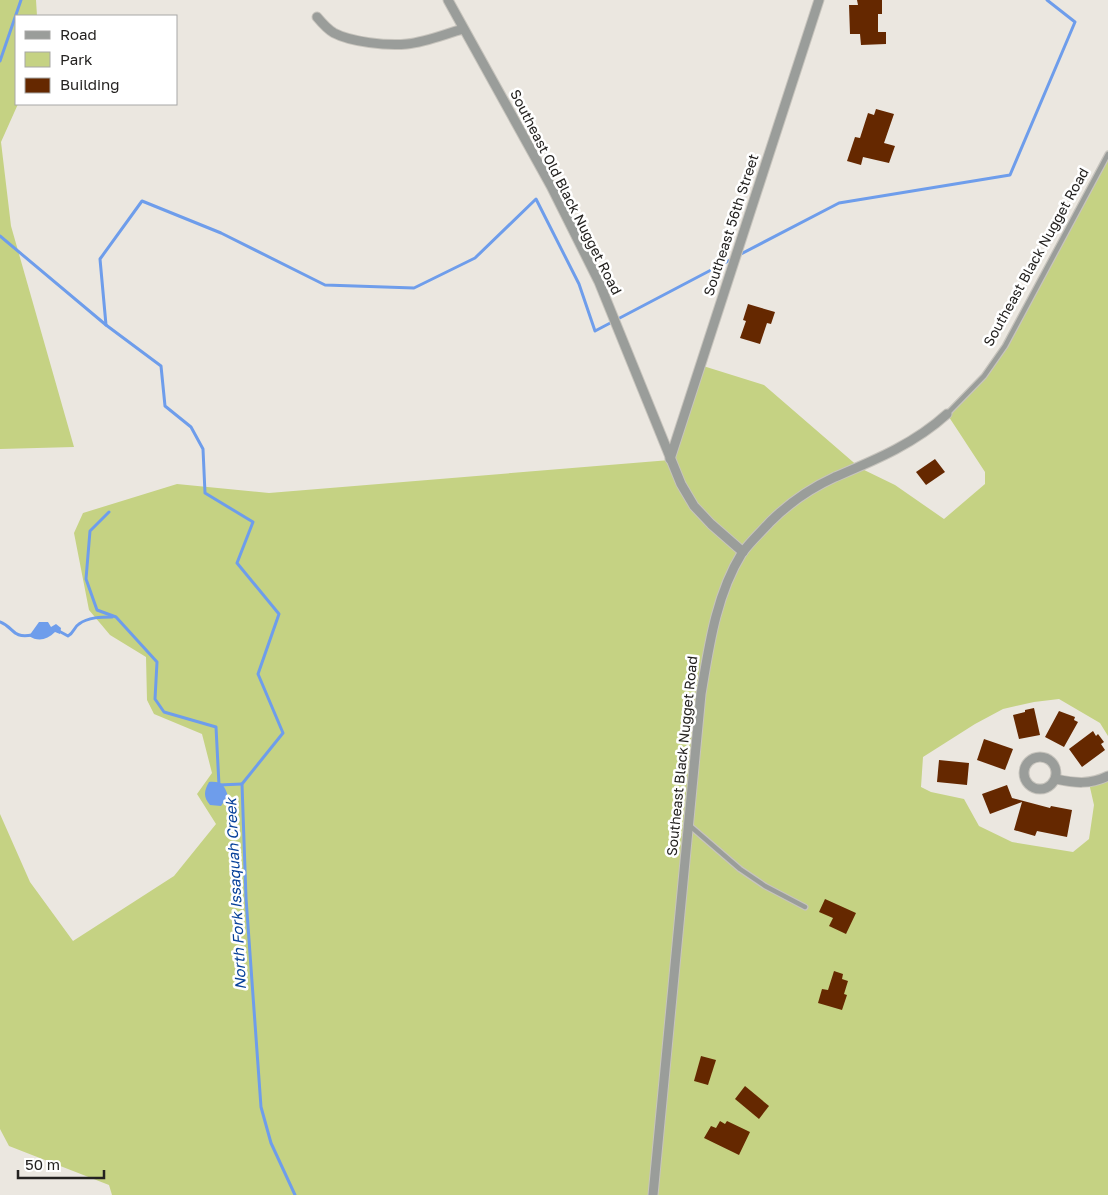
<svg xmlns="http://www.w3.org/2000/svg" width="1108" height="1195" font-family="'Golos Text',sans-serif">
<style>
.green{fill:#c5d283}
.water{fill:#6e9deb}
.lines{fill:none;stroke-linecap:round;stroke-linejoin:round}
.stream{stroke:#6e9deb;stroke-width:3}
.building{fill:#652800}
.service-casing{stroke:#c7c4bd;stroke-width:7}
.minor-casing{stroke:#c7c4bd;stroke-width:11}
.service{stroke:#9a9d9a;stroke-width:4.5}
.minor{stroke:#9a9d9a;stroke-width:9}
.labels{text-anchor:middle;stroke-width:5;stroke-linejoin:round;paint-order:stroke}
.street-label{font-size:14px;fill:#242220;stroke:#fff}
.water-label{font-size:15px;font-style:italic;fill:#07419a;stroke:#fff}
</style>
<rect width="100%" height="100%" fill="#ebe7e0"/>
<g class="green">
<polygon points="0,0 36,0 37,16 16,16 16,104 18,104 1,142 11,226 74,447 0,449"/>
<polygon points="1108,154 1108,736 1100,723 1059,699 1034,702 1003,709 975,724 923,757 921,787 931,792 964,799 979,826 1012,842 1073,852 1089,839 1094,805 1089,783 1108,776 1108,1195 112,1195 109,1185 9,1146 0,1129 0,814 30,882 73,941 174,876 216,824 197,794 212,773 202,734 154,714 147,700 146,657 110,635 89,610 74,533 83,513 177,484 269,493 670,460 700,365 764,385 860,468 895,485 944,519 985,484 985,472 947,414 984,376 1005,346"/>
</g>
<g class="water">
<path d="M39 622H48L51 627 56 624 61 628 60 634 55 632C47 640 38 642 29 636Z"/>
<path d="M209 782C222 781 224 785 228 796L221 806 210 805C203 797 204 791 209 782Z"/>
</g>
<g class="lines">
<g class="stream">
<polyline points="0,61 21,0"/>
<polyline points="0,236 106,325 161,366 165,406 191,427 203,449 205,493 253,522 237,563 279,614 258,674 283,733 242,784 246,898 261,1107 271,1143 295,1195"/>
<polyline points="737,256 839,203 1010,175 1075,22 1047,0"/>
<polyline points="106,325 100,259 142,201 221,233 325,285 414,288 475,258 536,199 579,284 595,331 732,259"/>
<polyline points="109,512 90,531 86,579 97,610 116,617 157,662 155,699 164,712 216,727 219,785 242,784"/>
<path d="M0 622C14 627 12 639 32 635"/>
<path d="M57 630 68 636C74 633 74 627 79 624 88 617 102 617 112 617"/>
</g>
</g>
<g class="building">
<polygon points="857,0 882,0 882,14 878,14 878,32 886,32 886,44 861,45 860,34 850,34 849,5 858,5"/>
<polygon points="876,109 894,114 884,143 895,146 889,163 863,157 861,165 847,161 855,137 860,138 868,113 874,115"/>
<polygon points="748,304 775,312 771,324 767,323 760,344 740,338 746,321 743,320"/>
<polygon points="935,459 945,472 926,485 916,472"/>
<polygon points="1034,708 1040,735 1019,739 1013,715 1025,712 1025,710"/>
<polygon points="1059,711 1075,717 1074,720 1078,722 1064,747 1045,737"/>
<polygon points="1093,731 1096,736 1098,734 1104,742 1101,744 1105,750 1082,767 1069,749"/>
<polygon points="984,739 1013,749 1005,770 977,760"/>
<polygon points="939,760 969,763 967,785 937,782"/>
<polygon points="1007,785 1012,798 1050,808 1051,806 1072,810 1067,837 1037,831 1035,836 1014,830 1022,802 990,814 982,794"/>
<polygon points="825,899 856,913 846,934 829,926 833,918 819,912"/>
<polygon points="834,971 843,974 842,979 848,981 844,994 847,995 842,1010 818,1003 822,989 828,990"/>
<polygon points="701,1056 716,1060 708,1085 694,1081"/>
<polygon points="745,1086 769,1106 759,1119 735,1099"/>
<polygon points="720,1121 725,1124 727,1121 750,1132 739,1155 704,1138 711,1126 716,1128"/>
</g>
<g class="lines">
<g class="service-casing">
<g id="service">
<polyline points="947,414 984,376 1005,346 1108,154"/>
<polyline points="689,825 740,869 765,886 805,907"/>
</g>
</g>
<g class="minor-casing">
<g id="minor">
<polyline points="448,0 551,186 599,282 681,484 694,506 711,524 743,552"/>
<path d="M317 17C322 23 327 29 334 33 351 42 387 46 407 44 426 42 445 34 463 29"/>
<polyline points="670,459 819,0"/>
<circle cx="1040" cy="773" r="16"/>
<path d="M1056 779C1074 783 1090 785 1108 776"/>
<path d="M653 1195 701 694C709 646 716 595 742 553 750 542 761 532 770 522 789 503 811 488 835 477 875 460 914 444 947 414"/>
</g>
</g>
<use href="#service" class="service"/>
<use href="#minor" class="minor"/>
</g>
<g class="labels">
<g class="street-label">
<text transform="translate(566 192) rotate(63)" y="5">Southeast Old Black Nugget Road</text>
<text transform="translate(731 225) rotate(-72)" y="5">Southeast 56th Street</text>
<text transform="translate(1036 257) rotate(-61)" y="5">Southeast Black Nugget Road</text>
<text transform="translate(682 756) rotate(-84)" y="5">Southeast Black Nugget Road</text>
</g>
<g class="water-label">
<text transform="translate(236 894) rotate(-93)" y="5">North Fork Issaquah Creek</text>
</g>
</g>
<rect x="15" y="15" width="162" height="90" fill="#ffffff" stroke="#a7a7a6"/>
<rect x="25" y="31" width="25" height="8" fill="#9a9d9a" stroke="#a7a7a6"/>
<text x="60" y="40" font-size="15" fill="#242220">Road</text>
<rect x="25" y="52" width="25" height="15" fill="#c5d283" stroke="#a7a7a6"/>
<text x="60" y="65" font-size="15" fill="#242220">Park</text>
<rect x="25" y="78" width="25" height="15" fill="#652800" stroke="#a7a7a6"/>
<text x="60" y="90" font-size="15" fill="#242220">Building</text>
<path d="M18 1170v8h86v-8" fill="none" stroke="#242220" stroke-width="2.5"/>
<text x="25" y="1170" font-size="15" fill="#242220" stroke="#ffffff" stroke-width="4" paint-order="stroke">50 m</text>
</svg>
